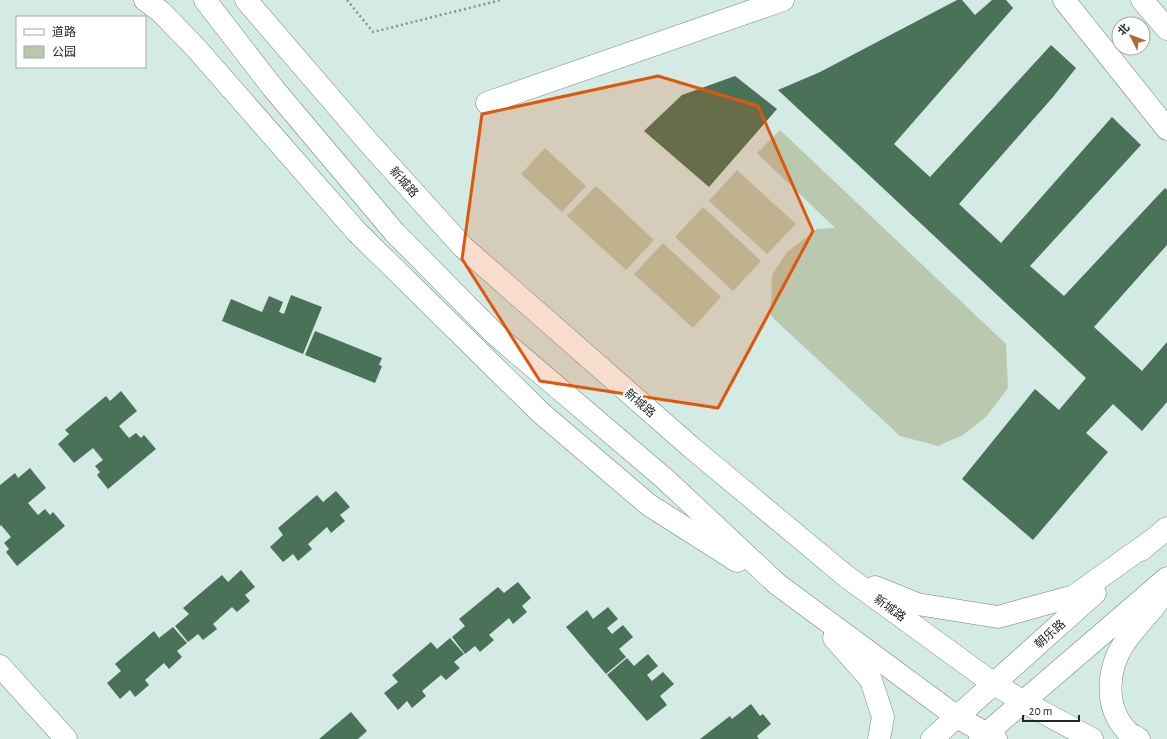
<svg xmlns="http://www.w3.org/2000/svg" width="1167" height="739" font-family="'Alegreya Sans','Noto Sans SC',sans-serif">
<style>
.green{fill:#b9c8af}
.building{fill:#4a7258}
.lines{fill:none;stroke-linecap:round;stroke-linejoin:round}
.street-casing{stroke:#728681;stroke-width:23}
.secondary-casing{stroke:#728681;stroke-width:23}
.path{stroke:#849490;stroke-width:2.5;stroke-dasharray:2 3;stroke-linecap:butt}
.street{stroke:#fff;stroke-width:22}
.secondary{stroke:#fff;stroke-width:22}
.marked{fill:#de570d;fill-opacity:0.2;stroke:#de570d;stroke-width:3;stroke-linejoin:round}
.labels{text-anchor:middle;stroke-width:4;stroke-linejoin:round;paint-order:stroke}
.street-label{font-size:12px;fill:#202826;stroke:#fff}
</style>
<rect width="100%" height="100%" fill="#d4eae5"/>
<g class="green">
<polygon points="780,130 1006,344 1008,388 986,417 963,435 938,446 900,436 771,316 772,275 787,252 817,229 835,228 757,153"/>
<polygon points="545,148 586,186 562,212 521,174"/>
<polygon points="737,170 796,224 767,254 709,201"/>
<polygon points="596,186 654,240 626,270 567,216"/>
<polygon points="703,207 761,261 733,291 675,237"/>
<polygon points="663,243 721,297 693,328 634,274"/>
</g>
<g class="building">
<polygon points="957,0 962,0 975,15 992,0 1006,0 1013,8 894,144 930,177 1051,45 1076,68 1053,97 959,204 1001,243 1112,117 1141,145 1030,266 1064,296 1165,188 1167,190 1167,245 1094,327 1142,371 1167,342 1167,402 1142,431 1113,404 1086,433 1108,452 1033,540 962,479 1035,389 1059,410 1086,378 778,90 820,72"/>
<polygon points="735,76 777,109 709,187 644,131 682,95"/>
<polygon points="291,295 322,307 303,354 222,321 231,299 262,312 269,296 283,302 279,312 284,314"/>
<polygon points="315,331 382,358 379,365 382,366 375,383 305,355"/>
<polygon points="121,391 137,411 119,426 129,438 136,433 141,438 144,435 156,449 108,489 97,475 100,472 95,466 103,460 93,448 74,463 58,444 69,434 65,430 106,396 110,401"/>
<polygon points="30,468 46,488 28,503 38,515 45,509 50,515 53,512 65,526 17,566 6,552 9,549 4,543 11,537 1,525 0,526 0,485 15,473 18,478"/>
<polygon points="336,491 350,507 340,515 345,521 331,533 327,527 308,544 312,549 298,561 293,554 283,562 270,547 283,535 278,528 317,495 323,502"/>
<polygon points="241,570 255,587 245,595 250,601 237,612 232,607 213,624 217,629 203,640 198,634 188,642 175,626 189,614 183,608 222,575 228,582"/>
<polygon points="518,582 531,598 522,606 527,612 513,624 509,618 489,635 494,640 480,652 475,646 465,654 452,637 465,626 459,619 498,587 504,593"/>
<polygon points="608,607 618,619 607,628 612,634 623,625 633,637 619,649 626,657 606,674 566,627 587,610 593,619"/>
<polygon points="173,627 187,643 177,651 182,657 169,669 164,663 145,680 149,685 135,697 130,690 120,699 107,683 121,671 115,664 154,631 159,638"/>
<polygon points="450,638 464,654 454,662 460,668 446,680 441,675 422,691 426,696 412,708 407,701 398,710 384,693 398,682 392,675 431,642 437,649"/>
<polygon points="648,654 658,666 647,675 652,681 663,672 674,684 660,696 667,705 647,721 607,675 627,658 634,666"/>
<polygon points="751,704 760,716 763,714 771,724 757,736 759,739 700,739 730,716 732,719"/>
<polygon points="351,712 367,731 358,739 319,739"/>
</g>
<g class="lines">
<g class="street-casing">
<g id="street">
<polyline points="1064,0 1167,129"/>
<polyline points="1142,0 1167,29"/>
<polyline points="487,103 783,0"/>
<polyline points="0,666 66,739"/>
</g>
</g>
<g class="secondary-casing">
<g id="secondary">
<polyline points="145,0 161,12 196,48 356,231 541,413 649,505 737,561"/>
<polyline points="205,0 273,88 395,233 496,335 665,479 777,584 957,717 996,739"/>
<polyline points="246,0 369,143 463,247 692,448 847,577 994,684 1024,702 1092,739"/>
<polyline points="1141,550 1167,528"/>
<polyline points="875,587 917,604 998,617 1074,596 1151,541"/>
<polyline points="834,638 871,680 883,717 879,739"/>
<polyline points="932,739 1095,593"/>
<polyline points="980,739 1167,578"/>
<path d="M1139 739C1135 736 1129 734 1126 730 1104 706 1107 668 1125 642 1137 625 1153 610 1165 592"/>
</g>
</g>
<polyline class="path" points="347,0 373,32 501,0"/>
<use href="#street" class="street"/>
<use href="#secondary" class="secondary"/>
</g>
<path class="marked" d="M658 76 758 106 813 231 718 408 540 381 462 259 482 114Z"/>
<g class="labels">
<g class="street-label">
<text transform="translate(404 182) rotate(48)" y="4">新城路</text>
<text transform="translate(640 403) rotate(41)" y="4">新城路</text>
<text transform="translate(890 608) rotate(36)" y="4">新城路</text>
<text transform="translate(1050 634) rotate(-42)" y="4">朝乐路</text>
</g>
</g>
<rect x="16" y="16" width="130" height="52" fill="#ffffff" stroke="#a6a9a8"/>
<rect x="24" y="29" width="20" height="6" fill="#ffffff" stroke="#a6a9a8"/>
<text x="52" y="36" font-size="12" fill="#202826">道路</text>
<rect x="24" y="46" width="20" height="12" fill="#b9c8af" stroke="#a6a9a8"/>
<text x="52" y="56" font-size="12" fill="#202826">公园</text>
<g transform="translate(1131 36) rotate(312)"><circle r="19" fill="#ffffff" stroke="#a6a9a8"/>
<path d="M0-3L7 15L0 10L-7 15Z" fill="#ac6d34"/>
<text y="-6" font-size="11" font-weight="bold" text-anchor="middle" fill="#202826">北</text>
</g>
<path d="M1023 715v6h56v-6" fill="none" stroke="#202826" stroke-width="2"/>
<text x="1029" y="715" font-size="12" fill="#202826" stroke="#ffffff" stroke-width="3" paint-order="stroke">20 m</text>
</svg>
